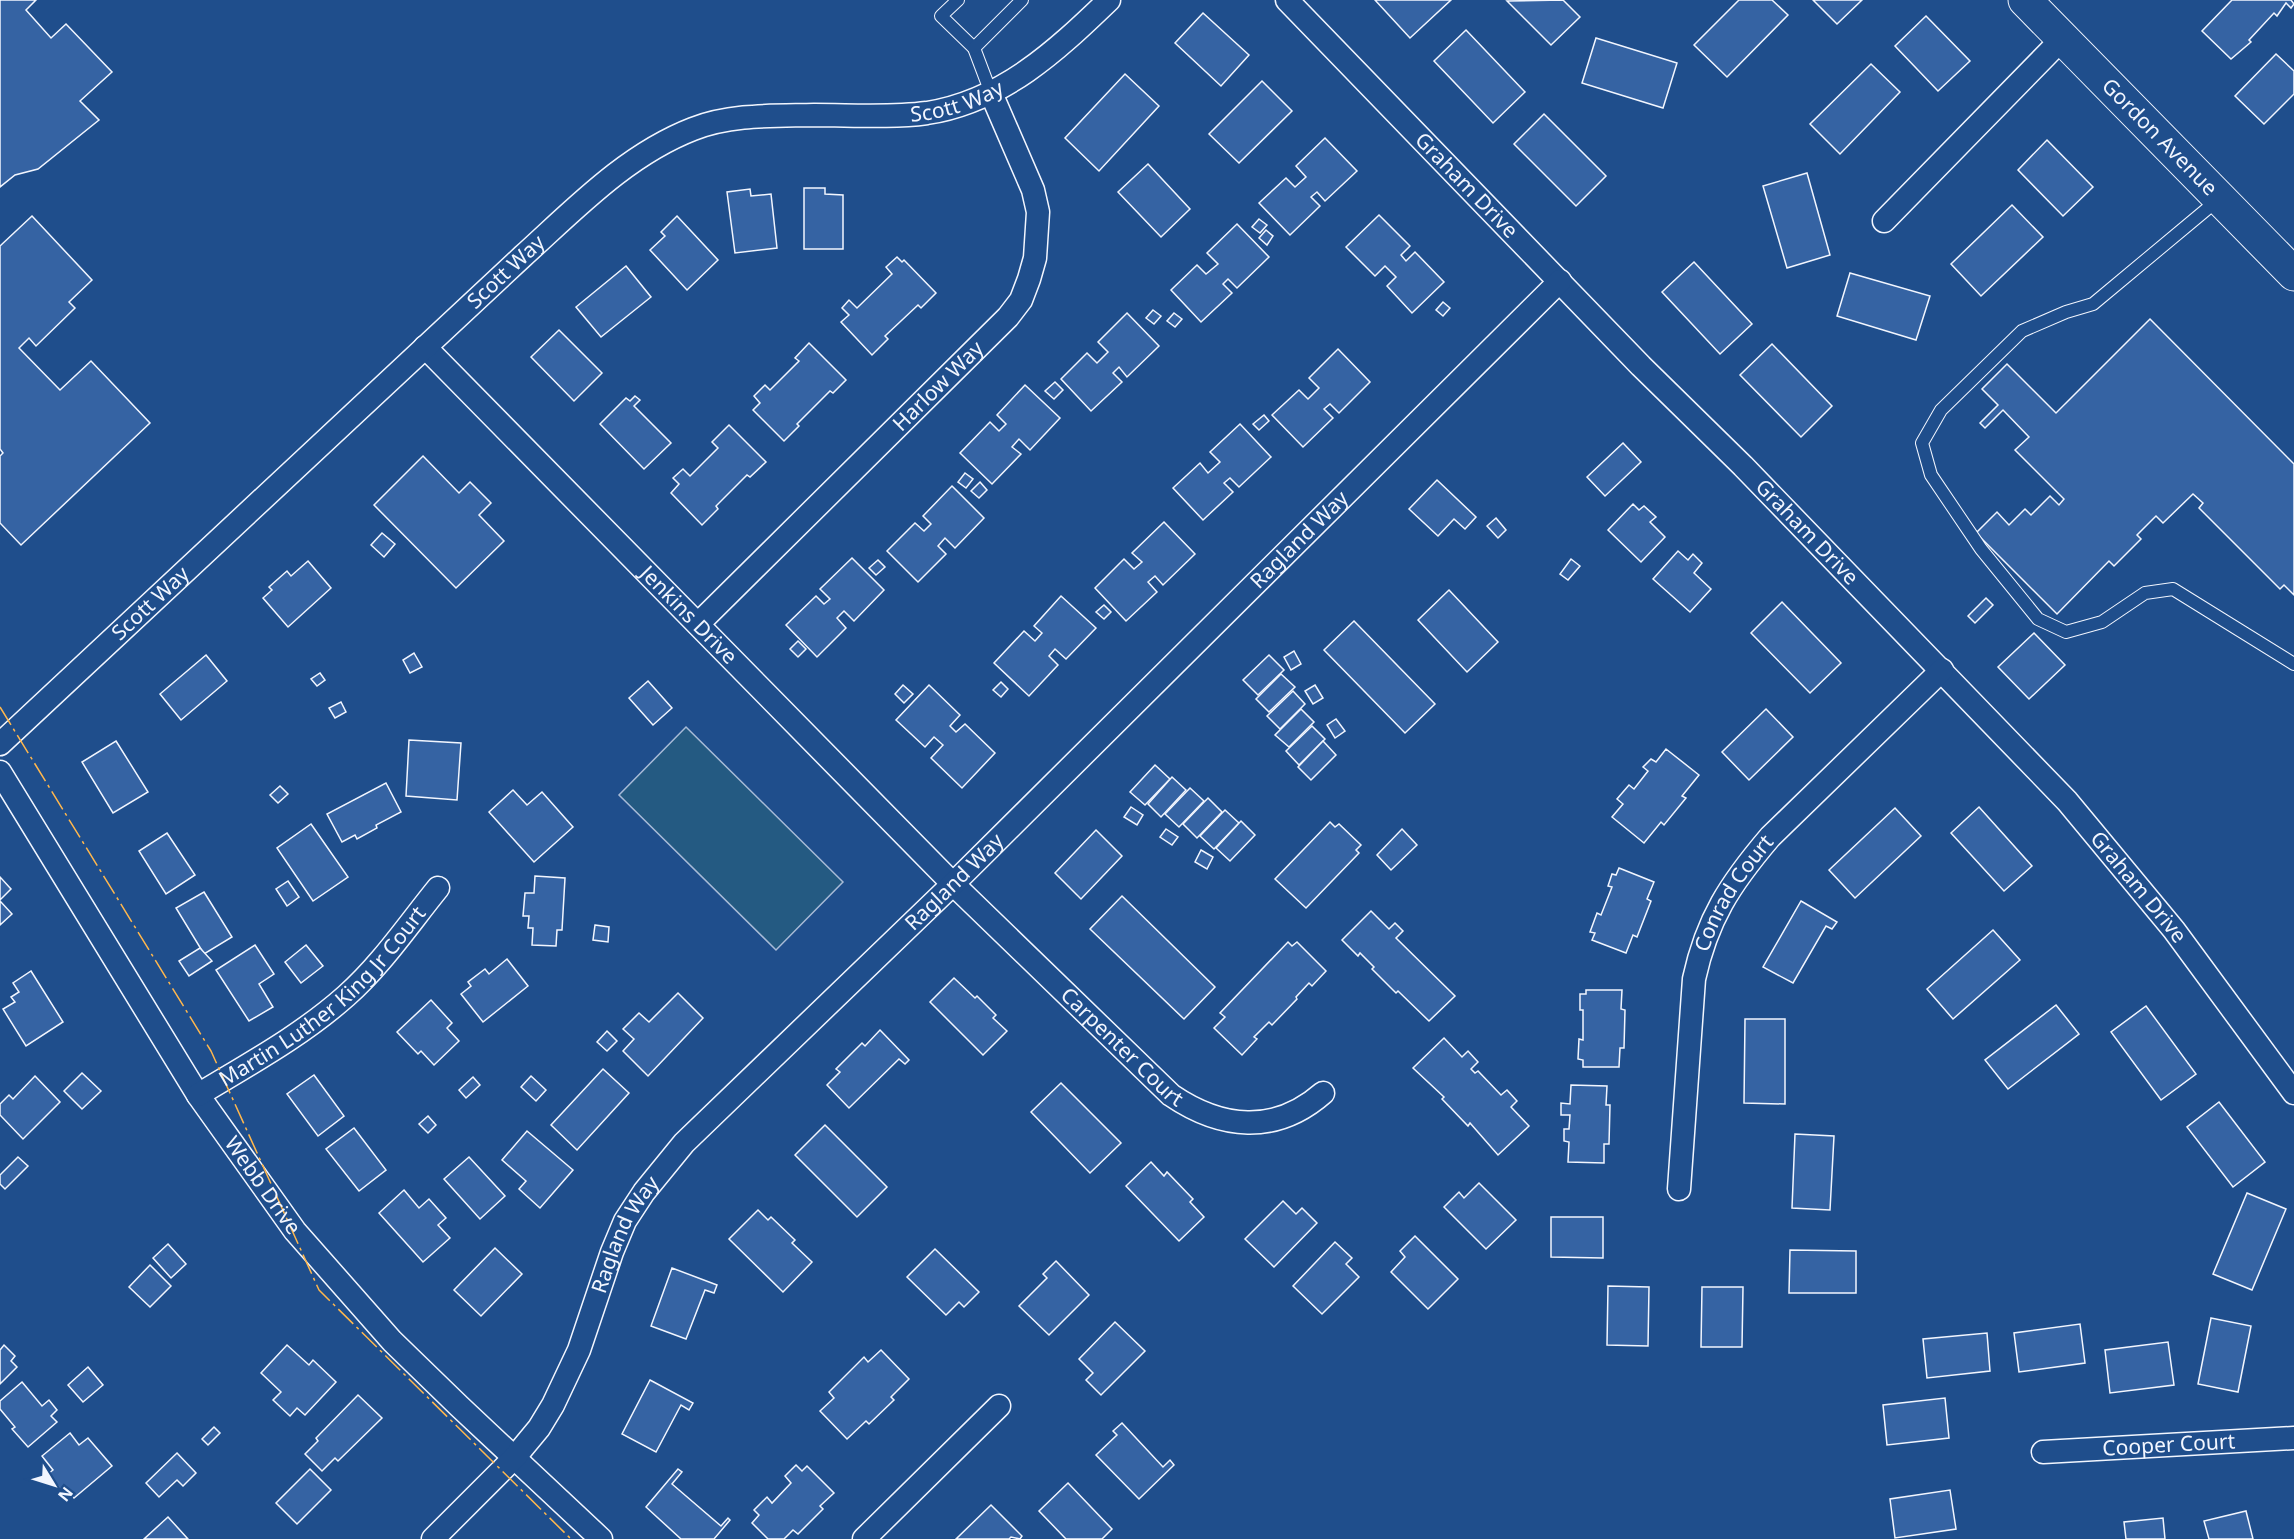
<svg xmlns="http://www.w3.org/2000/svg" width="2294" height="1539" font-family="'Noto Sans',sans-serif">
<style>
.green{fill:#245a82;stroke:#a8bbd7;stroke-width:1.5}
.building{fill:#3563a3;stroke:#f2f6ff;stroke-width:1.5}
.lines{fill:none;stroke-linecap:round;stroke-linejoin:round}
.service-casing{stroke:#f2f6ff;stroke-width:14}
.minor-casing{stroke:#f2f6ff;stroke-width:25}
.secondary-casing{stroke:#f2f6ff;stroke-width:35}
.service{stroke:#1f4e8c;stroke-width:12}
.minor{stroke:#1f4e8c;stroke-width:22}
.secondary{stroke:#1f4e8c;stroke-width:33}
.power{stroke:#ffb74d;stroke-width:1.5;stroke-dasharray:21 4.5 3 4.5;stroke-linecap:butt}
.labels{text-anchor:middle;stroke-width:4.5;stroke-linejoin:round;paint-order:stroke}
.street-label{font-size:21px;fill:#f2f6ff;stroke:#1f4e8c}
</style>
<rect width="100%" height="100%" fill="#1f4e8c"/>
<polygon class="green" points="686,727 843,882 776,950 619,795"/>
<g class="building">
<polygon points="0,0 36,0 26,10 51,38 66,24 112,72 80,101 99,120 38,169 15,175 0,187"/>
<polygon points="1375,0 1451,0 1410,38"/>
<polygon points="1563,0 1580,17 1551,45 1507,1"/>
<polygon points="1739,0 1772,0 1788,15 1727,77 1694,45"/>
<polygon points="1813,0 1862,0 1837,24"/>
<polygon points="2232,0 2291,0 2294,4 2291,8 2286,3 2277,16 2274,13 2249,40 2251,42 2231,59 2202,31"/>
<polygon points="1203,13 1249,55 1221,86 1175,43"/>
<polygon points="1926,16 1970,61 1938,91 1895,46"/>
<polygon points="1466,30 1525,92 1493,123 1434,61"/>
<polygon points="1596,38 1677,63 1663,108 1582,83"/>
<polygon points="2276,54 2294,71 2294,94 2264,124 2235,96"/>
<polygon points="1871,64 1900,92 1840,154 1810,124"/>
<polygon points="1125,74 1159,106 1099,171 1065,138"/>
<polygon points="1262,81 1292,111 1239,163 1209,134"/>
<polygon points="1544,114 1606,176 1576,206 1514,144"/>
<polygon points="1325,138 1357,171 1325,201 1317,192 1311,197 1320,206 1290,235 1259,203 1286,178 1295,187 1306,177 1296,166"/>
<polygon points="2047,140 2093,187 2063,216 2018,170"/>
<polygon points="1148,164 1190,209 1161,237 1118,192"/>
<polygon points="1807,173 1830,255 1787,268 1763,186"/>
<polygon points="804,188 825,188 825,194 843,195 843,249 804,249"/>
<polygon points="750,189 751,196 771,194 777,248 735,253 727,192"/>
<polygon points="2012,205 2043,237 1981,296 1951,264"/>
<polygon points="1379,215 1410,246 1401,255 1406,261 1415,252 1444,282 1412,313 1387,286 1396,277 1385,266 1375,276 1346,247"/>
<polygon points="32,216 92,280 69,302 75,308 36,346 29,338 19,348 60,390 91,361 150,423 21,545 0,523 0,456 3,453 0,449 0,246"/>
<polygon points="677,216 718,260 687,290 650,250 665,236 661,232"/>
<polygon points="1259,219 1267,225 1260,233 1252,227"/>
<polygon points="1237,224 1269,257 1237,288 1228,279 1223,284 1232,293 1201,322 1171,290 1197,265 1206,274 1218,264 1207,253"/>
<polygon points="1266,230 1273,236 1267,245 1259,238"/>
<polygon points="897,257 902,262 904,260 936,293 921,308 918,305 885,336 888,339 872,355 841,322 849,315 842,308 849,300 857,308 892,274 886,267"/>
<polygon points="1694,262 1752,324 1720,354 1662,292"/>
<polygon points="626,266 651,297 601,337 576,307"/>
<polygon points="1850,273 1930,296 1916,340 1837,316"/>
<polygon points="1443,302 1450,308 1443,316 1436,310"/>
<polygon points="1153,310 1161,316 1154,324 1146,318"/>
<polygon points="1127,313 1159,346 1127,377 1119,367 1113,373 1122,382 1091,411 1061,379 1087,353 1097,363 1108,352 1098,342"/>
<polygon points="1174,313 1182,319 1175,327 1167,321"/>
<polygon points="2150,319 2294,464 2294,595 2284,585 2280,589 2199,508 2203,503 2193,494 2163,523 2156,516 2137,535 2141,539 2114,566 2109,561 2057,614 1976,533 1997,512 2009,525 2025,509 2031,515 2050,496 2059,505 2064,499 2015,450 2029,437 2003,410 1985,428 1980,423 1998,405 1982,389 2007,364 2056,413"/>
<polygon points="559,330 602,373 574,401 531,357"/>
<polygon points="809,343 846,380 833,393 830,391 797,424 799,426 784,441 753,410 760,403 754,396 765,385 770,390 799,361 795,358"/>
<polygon points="1772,344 1832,406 1801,437 1740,375"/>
<polygon points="1338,349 1370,382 1339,413 1330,404 1324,409 1333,418 1303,447 1272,415 1299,390 1308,399 1319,388 1309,378"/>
<polygon points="1055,382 1063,390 1054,399 1045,391"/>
<polygon points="1025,385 1060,418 1030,450 1019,439 1012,447 1021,454 992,484 960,453 990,422 999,431 1006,424 997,415"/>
<polygon points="635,396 640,400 634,406 671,443 644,469 600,424 626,398 630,401"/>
<polygon points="1264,415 1269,421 1259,430 1253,424"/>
<polygon points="1240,424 1271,457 1239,487 1230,478 1224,483 1233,492 1203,520 1173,488 1200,463 1208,473 1220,462 1210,452"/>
<polygon points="729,425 766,462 750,477 747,475 716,506 718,509 702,525 671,493 679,484 673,478 683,469 690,476 718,448 712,442"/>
<polygon points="1623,443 1641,462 1605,496 1587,477"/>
<polygon points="423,456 459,493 470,482 491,503 479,515 504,541 456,588 374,505"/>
<polygon points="965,473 973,479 966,488 958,482"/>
<polygon points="1437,480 1476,517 1465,529 1454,519 1438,536 1409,509"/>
<polygon points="980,482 987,490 979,498 971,491"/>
<polygon points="952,486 984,518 955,548 945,538 938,546 946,554 918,582 887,551 915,523 924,531 931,524 923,516"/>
<polygon points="1633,504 1639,510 1644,506 1656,517 1650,522 1665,537 1641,562 1608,530"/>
<polygon points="1496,518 1506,530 1498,538 1487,526"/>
<polygon points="1164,522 1195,554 1163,585 1155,576 1148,582 1157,592 1126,621 1095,588 1124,559 1134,569 1142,562 1132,553"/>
<polygon points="382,533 395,544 384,557 371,545"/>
<polygon points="1678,551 1688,560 1693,554 1702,563 1694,573 1711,589 1690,612 1653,579"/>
<polygon points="852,558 884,590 854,621 844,611 837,618 846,628 817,657 786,625 816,596 824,604 830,599 820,589"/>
<polygon points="1571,559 1580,566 1568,580 1560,574"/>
<polygon points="878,560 885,567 876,575 869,568"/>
<polygon points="308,561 331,588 288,627 263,598 272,590 269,587 287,571 291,576"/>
<polygon points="1449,590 1498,642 1467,672 1418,620"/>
<polygon points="1061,596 1096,628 1066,659 1055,649 1049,656 1058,665 1029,696 994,663 1024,631 1035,641 1042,633 1034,626"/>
<polygon points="1986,598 1993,605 1975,623 1968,616"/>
<polygon points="1782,602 1841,663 1810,693 1751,633"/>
<polygon points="1104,605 1111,612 1104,619 1096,612"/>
<polygon points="1354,621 1435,704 1405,733 1324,650"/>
<polygon points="2034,633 2065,665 2029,699 1998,667"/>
<polygon points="798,641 806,649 798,657 790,649"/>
<polygon points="1294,651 1301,664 1291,670 1284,657"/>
<polygon points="414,653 422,667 410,673 403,660"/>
<polygon points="206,655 227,681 181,720 160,694"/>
<polygon points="1269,655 1284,670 1258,695 1243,680"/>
<polygon points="320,673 325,680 317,686 311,679"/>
<polygon points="1281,674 1295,687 1269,712 1256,699"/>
<polygon points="648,681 672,708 653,725 629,698"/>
<polygon points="1001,682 1008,689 1001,697 993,690"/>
<polygon points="903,685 913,694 904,703 895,694"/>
<polygon points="929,685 960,715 950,726 956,732 965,724 995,753 962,788 931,758 943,745 934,737 925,747 896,720"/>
<polygon points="1315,685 1323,698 1313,704 1305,691"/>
<polygon points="1293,691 1305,704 1280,729 1267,716"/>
<polygon points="341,702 346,712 335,718 329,708"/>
<polygon points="1301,709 1314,722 1289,747 1275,735"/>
<polygon points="1766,709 1793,737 1749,780 1722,752"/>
<polygon points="1336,719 1345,731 1335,738 1327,725"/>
<polygon points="1312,726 1325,739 1299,765 1286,751"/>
<polygon points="409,740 461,743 457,800 406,796"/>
<polygon points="116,741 148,792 113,813 82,762"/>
<polygon points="1323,741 1336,755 1311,780 1298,767"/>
<polygon points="1666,749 1699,775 1682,796 1686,798 1664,825 1661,822 1644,843 1612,817 1623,804 1617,799 1629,785 1634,789 1648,771 1643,767 1651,759 1656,762"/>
<polygon points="1155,765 1170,779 1145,805 1130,792"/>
<polygon points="1172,777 1186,790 1161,817 1148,804"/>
<polygon points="386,783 401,812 376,825 377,828 357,839 355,835 342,842 327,814"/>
<polygon points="280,786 288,794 278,803 270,795"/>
<polygon points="1190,788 1204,801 1179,827 1165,814"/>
<polygon points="513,790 527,805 542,792 573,827 534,862 489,812"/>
<polygon points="1208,798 1222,812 1197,838 1183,824"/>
<polygon points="1131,807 1143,815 1137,825 1124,817"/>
<polygon points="1979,807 2032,866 2004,891 1951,833"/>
<polygon points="1895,808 1921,836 1855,898 1829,870"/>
<polygon points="1225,810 1239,823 1214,849 1200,836"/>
<polygon points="1241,821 1255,835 1230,861 1216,848"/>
<polygon points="1330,822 1335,827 1339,824 1361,845 1356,850 1359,853 1306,908 1275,879"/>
<polygon points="311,824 348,877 313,901 277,848"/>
<polygon points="1166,829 1178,837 1172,845 1160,837"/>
<polygon points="1402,829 1417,845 1391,870 1377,855"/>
<polygon points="1096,830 1122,856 1081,899 1055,873"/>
<polygon points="167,833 195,875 166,894 139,851"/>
<polygon points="1201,850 1213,857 1207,869 1195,862"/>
<polygon points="1619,868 1654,882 1647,899 1651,901 1637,937 1633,935 1626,953 1592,940 1595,933 1590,932 1597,913 1601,915 1612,887 1608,886 1612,874 1616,875"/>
<polygon points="535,876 565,878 562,930 557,930 556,946 532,945 533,928 528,928 529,916 523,916 525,893 534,893"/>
<polygon points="0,877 11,889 0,900"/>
<polygon points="288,881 299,897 287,906 276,889"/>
<polygon points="204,892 232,937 204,954 176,908"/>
<polygon points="1122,896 1215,987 1184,1019 1090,929"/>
<polygon points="0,901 12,914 0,925"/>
<polygon points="1801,901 1837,922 1832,929 1826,926 1793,983 1763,967"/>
<polygon points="1371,911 1389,929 1395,923 1403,931 1396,938 1455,996 1429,1021 1398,991 1396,993 1372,969 1374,967 1360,953 1358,956 1342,940"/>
<polygon points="595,925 609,927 608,942 593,940"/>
<polygon points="1993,930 2020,960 1953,1019 1927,989"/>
<polygon points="1288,942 1292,946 1297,942 1326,971 1312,986 1309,983 1296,997 1297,999 1272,1025 1269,1022 1254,1037 1257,1039 1242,1055 1214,1028 1225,1017 1220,1013"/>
<polygon points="255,945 274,974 259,984 273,1007 249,1021 216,970"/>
<polygon points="306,945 323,966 301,983 285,962"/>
<polygon points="200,948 212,961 189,976 179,961"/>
<polygon points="507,959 528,986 483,1022 461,994 471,986 468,982 485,969 489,974"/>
<polygon points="31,971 63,1022 26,1046 3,1009 15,1002 11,997 19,992 13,983"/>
<polygon points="954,978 975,998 977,996 996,1015 993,1018 1007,1031 983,1055 930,1002"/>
<polygon points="1586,990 1622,990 1621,1009 1625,1010 1624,1048 1620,1048 1619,1067 1583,1067 1583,1060 1578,1059 1579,1039 1583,1040 1583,1010 1580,1010 1580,994 1586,994"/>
<polygon points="678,993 703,1018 648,1076 623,1051 634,1039 623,1029 639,1013 649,1022"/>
<polygon points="431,1000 452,1023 447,1028 459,1041 434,1065 421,1051 418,1054 397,1032"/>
<polygon points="2056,1005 2079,1034 2008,1089 1985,1060"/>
<polygon points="2146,1006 2196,1074 2161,1100 2111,1032"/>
<polygon points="1745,1019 1785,1019 1785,1104 1744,1103"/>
<polygon points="880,1030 909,1060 905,1064 899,1059 849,1108 827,1085 840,1072 836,1069 862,1043 865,1046"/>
<polygon points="607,1031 617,1041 607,1051 597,1042"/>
<polygon points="1444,1038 1462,1057 1468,1051 1478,1062 1471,1069 1475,1073 1478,1071 1501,1095 1507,1090 1517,1101 1511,1107 1529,1126 1498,1155 1470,1123 1468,1126 1442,1099 1444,1097 1413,1068"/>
<polygon points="603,1069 629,1093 577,1150 551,1125"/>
<polygon points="82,1073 101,1091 82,1109 64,1091"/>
<polygon points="314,1075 344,1116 318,1136 287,1094"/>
<polygon points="35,1076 60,1102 23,1139 0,1115 0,1104 9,1095 13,1099"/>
<polygon points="531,1076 546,1090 536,1101 521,1087"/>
<polygon points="473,1077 480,1085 466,1098 459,1090"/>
<polygon points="1061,1083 1121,1143 1090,1173 1031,1112"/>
<polygon points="1571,1085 1607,1086 1606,1105 1610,1105 1609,1144 1604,1144 1604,1163 1568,1162 1569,1142 1564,1141 1564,1129 1569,1129 1570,1115 1561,1115 1561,1103 1570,1104"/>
<polygon points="2219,1102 2265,1162 2233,1187 2187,1127"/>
<polygon points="428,1116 436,1125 428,1133 419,1124"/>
<polygon points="825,1125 887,1187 857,1217 795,1155"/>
<polygon points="354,1128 386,1170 359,1191 326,1149"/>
<polygon points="527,1131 573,1170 540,1208 519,1189 526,1181 502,1160"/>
<polygon points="1795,1134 1834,1136 1830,1210 1792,1208"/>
<polygon points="18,1157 28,1166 5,1189 0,1184 0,1175"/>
<polygon points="469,1157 505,1196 480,1219 444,1179"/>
<polygon points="1151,1162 1164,1176 1167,1172 1193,1199 1190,1202 1204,1217 1179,1241 1126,1186"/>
<polygon points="1479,1183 1516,1220 1486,1249 1444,1207 1459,1192 1464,1198"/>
<polygon points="404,1190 419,1208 429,1199 446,1218 438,1225 450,1238 423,1262 379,1213"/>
<polygon points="2247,1193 2286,1209 2252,1290 2213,1274"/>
<polygon points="1283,1201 1296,1214 1302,1208 1317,1223 1274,1267 1245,1239"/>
<polygon points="758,1210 768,1220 771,1217 795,1240 792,1243 812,1262 783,1292 729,1239"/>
<polygon points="1551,1217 1603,1217 1603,1258 1551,1257"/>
<polygon points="1415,1236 1458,1279 1428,1309 1391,1272 1405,1257 1400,1251"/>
<polygon points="1335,1242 1352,1258 1346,1264 1359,1277 1322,1314 1293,1286"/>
<polygon points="168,1244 186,1264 171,1278 153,1258"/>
<polygon points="495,1248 522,1274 481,1316 454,1290"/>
<polygon points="935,1249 979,1292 964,1307 959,1302 946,1315 907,1277"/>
<polygon points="1790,1250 1856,1251 1856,1293 1789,1293"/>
<polygon points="1056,1261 1089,1295 1049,1335 1019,1306 1047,1278 1043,1274"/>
<polygon points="150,1265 171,1286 150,1307 129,1287"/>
<polygon points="672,1268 717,1285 714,1293 705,1290 686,1339 651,1326"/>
<polygon points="1608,1286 1649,1287 1648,1346 1607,1345"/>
<polygon points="1702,1287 1743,1287 1742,1347 1701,1347"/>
<polygon points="2211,1318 2251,1326 2238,1392 2198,1384"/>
<polygon points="1115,1322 1145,1351 1101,1395 1086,1380 1093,1373 1079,1359"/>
<polygon points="2080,1324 2085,1363 2019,1372 2014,1333"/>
<polygon points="1987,1333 1990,1371 1927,1378 1923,1339"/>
<polygon points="2168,1342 2174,1385 2110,1393 2105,1350"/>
<polygon points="4,1345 15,1356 11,1361 17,1367 0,1384 0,1350"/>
<polygon points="287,1345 309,1365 313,1360 336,1382 305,1415 297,1408 290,1416 273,1400 281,1392 261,1373"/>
<polygon points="881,1350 909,1379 891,1397 894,1400 869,1424 866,1421 847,1439 820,1411 834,1398 829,1392 864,1357 868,1362"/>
<polygon points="88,1367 103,1385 83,1402 68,1385"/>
<polygon points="650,1380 693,1403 689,1410 681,1405 656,1452 622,1434"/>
<polygon points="22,1382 42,1406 49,1400 57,1410 51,1416 57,1422 28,1447 12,1429 15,1427 0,1409 0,1401"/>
<polygon points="358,1395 382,1418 338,1461 335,1458 322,1471 305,1454 318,1441 316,1438"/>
<polygon points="1945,1398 1949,1438 1887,1445 1883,1405"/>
<polygon points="1122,1423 1163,1467 1170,1460 1174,1465 1139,1499 1096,1455 1117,1435 1113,1431"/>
<polygon points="214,1427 220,1433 208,1445 202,1439"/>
<polygon points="70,1433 79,1445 88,1438 112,1466 74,1498 64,1487 61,1490 48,1474 53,1470 42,1456"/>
<polygon points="177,1453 196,1473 183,1486 177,1480 159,1497 146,1483"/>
<polygon points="796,1465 802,1471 807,1466 834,1493 820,1506 823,1509 798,1534 793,1530 784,1539 768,1539 752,1523 759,1515 754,1510 767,1497 772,1503 791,1483 785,1476"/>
<polygon points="310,1469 331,1490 297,1524 276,1503"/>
<polygon points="678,1469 682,1472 672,1484 721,1526 728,1518 730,1520 714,1539 681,1539 646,1507"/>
<polygon points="1068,1483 1112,1529 1102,1539 1066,1539 1039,1511"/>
<polygon points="1950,1490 1956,1529 1895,1538 1890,1499"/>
<polygon points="991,1505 1022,1536 1020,1539 1011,1537 1009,1539 956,1539"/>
<polygon points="2246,1511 2253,1539 2209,1539 2204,1521"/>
<polygon points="168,1517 188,1539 144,1539"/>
<polygon points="2163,1518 2165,1539 2126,1539 2124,1522"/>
</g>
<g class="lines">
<g class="service-casing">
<g id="service">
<polyline points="958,0 941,16 974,48 991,93"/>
<polyline points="974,48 1022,0"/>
<polyline points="2219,199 2093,304 2066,312 2022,331 1941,410 1922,443 1931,475 1981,549 2038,619 2066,632 2102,622 2145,593 2173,589 2294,664"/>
</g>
</g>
<g class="minor-casing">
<g id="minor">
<path id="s1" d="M1287 0 1641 366 1743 466 2067 801 2174 930 2294 1093"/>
<polyline points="1884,221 2063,38"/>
<path id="s2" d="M425 347 953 884 1171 1095C1221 1129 1275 1135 1323 1093"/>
<path id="s3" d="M698 624 1008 317 1021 300 1029 279 1035 258 1038 212 1033 190 991 93"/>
<path id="s4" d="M0 744 523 256C575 209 626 155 693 129 731 114 774 116 814 115 851 115 890 118 927 113 1003 101 1056 51 1109 0"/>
<path id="s5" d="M0 772 198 1095 295 1231 392 1341 459 1406 601 1539"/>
<path id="s6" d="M198 1095C249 1064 301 1036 346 996 381 965 408 925 438 888"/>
<path id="s7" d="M1679 1189 1694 979C1707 919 1730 884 1770 837L1942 670"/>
<path id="s8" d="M2043 1452 2294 1438"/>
<path id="s9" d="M433 1539 515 1457 539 1428 553 1405 579 1350 612 1252 625 1221 644 1192 684 1143 953 884 1560 281"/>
<polyline points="864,1539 999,1406"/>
</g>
</g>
<g class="secondary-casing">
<g id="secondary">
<path id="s10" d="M2025 0 2294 274"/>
</g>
</g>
<use href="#service" class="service"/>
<use href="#minor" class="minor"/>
<use href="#secondary" class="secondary"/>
<polyline class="power" points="0,707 211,1051 319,1290 571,1539"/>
</g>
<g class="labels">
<g class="street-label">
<text dy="7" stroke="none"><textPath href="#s4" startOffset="1196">Scott Way</textPath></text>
<text dy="7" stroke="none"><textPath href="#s10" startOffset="192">Gordon Avenue</textPath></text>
<text dy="7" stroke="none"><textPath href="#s1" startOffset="258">Graham Drive</textPath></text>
<text dy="7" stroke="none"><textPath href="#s4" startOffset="692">Scott Way</textPath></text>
<text dy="7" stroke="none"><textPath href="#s3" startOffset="338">Harlow Way</textPath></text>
<text dy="7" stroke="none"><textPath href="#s1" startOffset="744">Graham Drive</textPath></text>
<text dy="7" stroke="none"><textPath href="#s9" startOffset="1338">Ragland Way</textPath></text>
<text dy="7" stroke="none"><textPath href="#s4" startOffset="206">Scott Way</textPath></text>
<text dy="7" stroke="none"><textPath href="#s2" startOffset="376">Jenkins Drive</textPath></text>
<text dy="7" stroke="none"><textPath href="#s9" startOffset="852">Ragland Way</textPath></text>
<text dy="7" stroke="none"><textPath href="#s1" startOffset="1230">Graham Drive</textPath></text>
<text dy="7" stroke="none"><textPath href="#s7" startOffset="306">Conrad Court</textPath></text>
<text dy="7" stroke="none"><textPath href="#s6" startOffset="160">Martin Luther King Jr Court</textPath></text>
<text dy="7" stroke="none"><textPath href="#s2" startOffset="988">Carpenter Court</textPath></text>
<text dy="7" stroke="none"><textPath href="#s5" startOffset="490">Webb Drive</textPath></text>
<text dy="7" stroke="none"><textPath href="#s9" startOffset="366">Ragland Way</textPath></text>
<text dy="7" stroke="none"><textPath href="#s8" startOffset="126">Cooper Court</textPath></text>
</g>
</g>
<g transform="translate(54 1485) rotate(128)" stroke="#1f4e8c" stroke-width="4.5" paint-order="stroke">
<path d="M0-4.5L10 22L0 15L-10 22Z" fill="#f2f6ff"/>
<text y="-9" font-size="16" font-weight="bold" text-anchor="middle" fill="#f2f6ff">N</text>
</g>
</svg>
